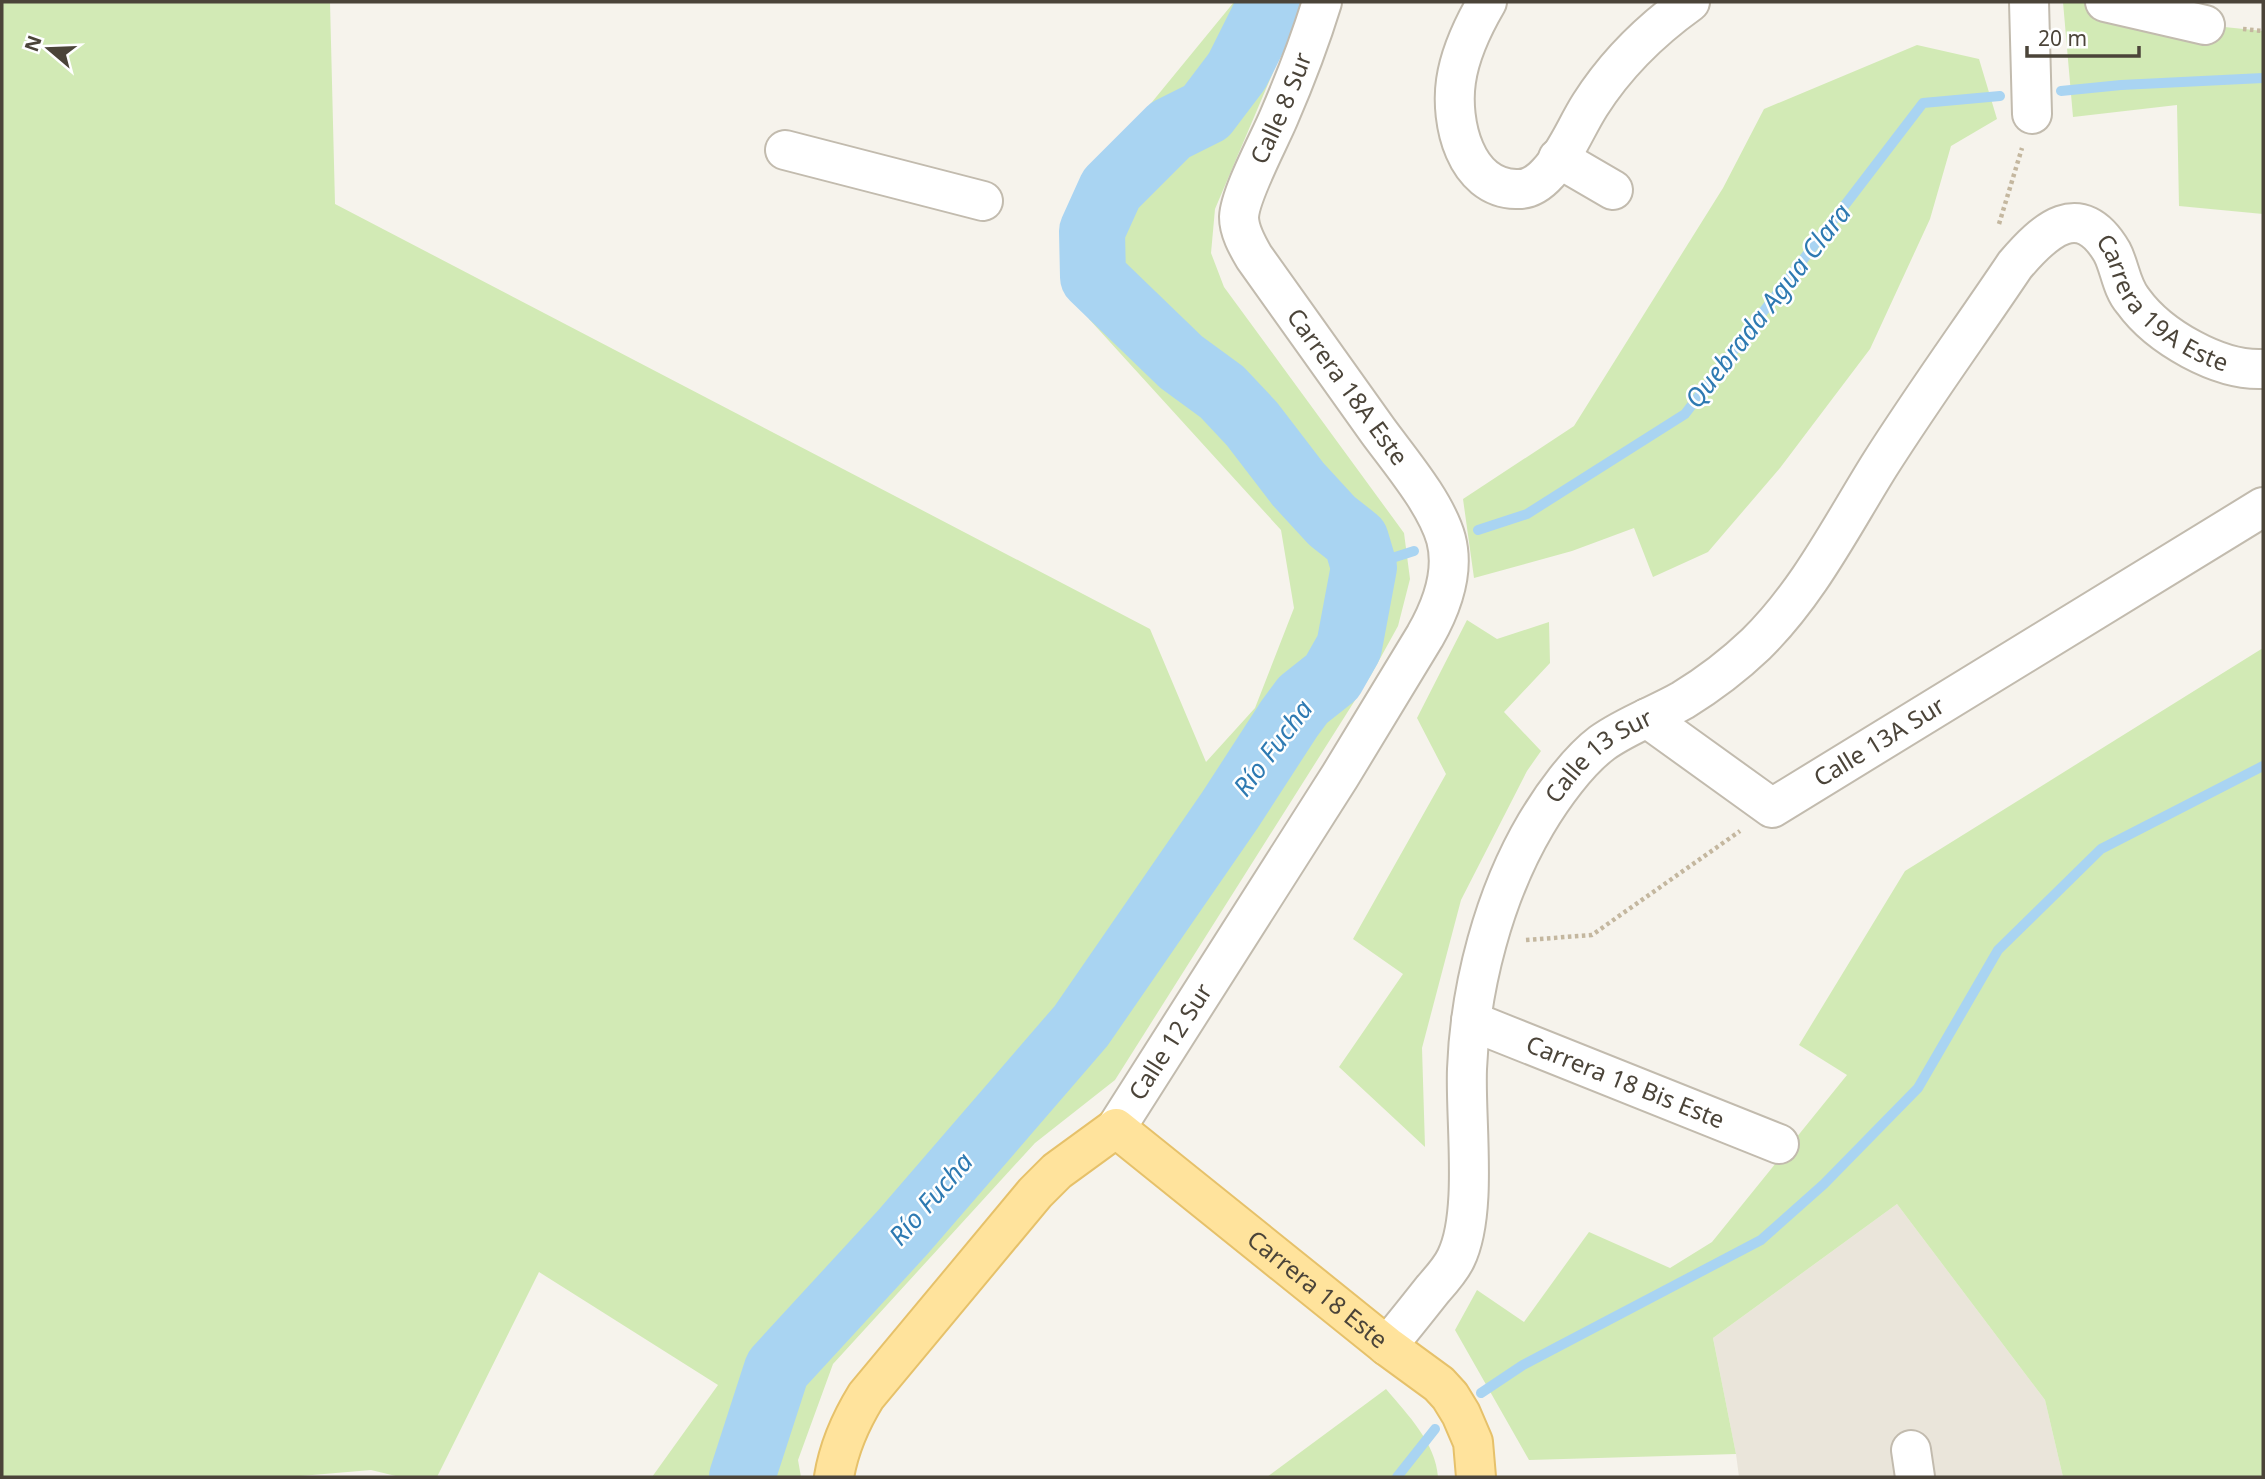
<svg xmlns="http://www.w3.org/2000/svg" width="2265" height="1479" font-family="'Noto Sans',sans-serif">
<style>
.residential{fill:#eae5da}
.green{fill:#d2eab5}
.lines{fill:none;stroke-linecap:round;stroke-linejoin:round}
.stream{stroke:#a9d4f2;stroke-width:10}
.river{stroke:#a9d4f2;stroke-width:66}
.minor-casing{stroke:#c2bbae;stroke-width:42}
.major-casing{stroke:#e6c16a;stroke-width:42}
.path{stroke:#c4b79f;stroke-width:4.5;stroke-dasharray:3.5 3.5;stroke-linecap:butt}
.minor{stroke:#fff;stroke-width:38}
.major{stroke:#ffe39c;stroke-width:38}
.labels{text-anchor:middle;stroke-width:5;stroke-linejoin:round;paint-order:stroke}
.street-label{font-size:24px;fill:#4b4439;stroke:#fff}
.water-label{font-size:26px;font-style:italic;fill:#2e7ab2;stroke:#fff}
</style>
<rect width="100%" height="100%" fill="#f6f3ec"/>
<polygon class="residential" points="1897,1204 2045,1400 2063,1477 1739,1477 1736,1454 1713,1338"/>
<g class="green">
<polygon points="2,2 330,2 335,204 1150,629 1206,762 1255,708 1294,608 1281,530 1089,319 1067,220 1125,135 1234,2 1299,2 1291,30 1215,209 1211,253 1224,287 1404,533 1410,579 1398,626 1371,675 1115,1080 1035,1143 833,1364 798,1460 801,1477 652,1477 718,1385 539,1272 437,1477 400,1477 371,1470 289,1477 2,1477"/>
<polygon points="2063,2 2105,2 2205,25 2263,31 2263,214 2179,206 2177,105 2073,117"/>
<polygon points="1917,45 1979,59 1997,119 1951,146 1930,219 1870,349 1780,468 1708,552 1653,577 1634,528 1572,551 1474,578 1463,499 1574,426 1723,188 1764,109"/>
<polygon points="1467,620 1497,639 1549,622 1550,663 1504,712 1541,751 1527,771 1461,900 1422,1048 1425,1147 1339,1067 1403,974 1353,939 1446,774 1417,718"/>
<polygon points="2263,648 2263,1477 2063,1477 2045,1400 1897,1204 1713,1338 1736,1454 1529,1460 1455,1330 1477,1290 1524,1322 1589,1232 1670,1268 1712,1242 1847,1075 1799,1045 1905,871"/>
<path d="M1386 1389C1407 1414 1436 1443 1438 1477H1267Z"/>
</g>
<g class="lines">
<g class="stream">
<polyline points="2061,91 2121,85 2263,78"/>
<polyline points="1478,530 1527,514 1685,414 1923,103 2000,96"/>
<polyline points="1364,567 1414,551"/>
<polyline points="1481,1393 1523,1365 1761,1240 1824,1184 1918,1088 1998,950 2101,849 2263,766"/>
<polyline points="1397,1477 1435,1429"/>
</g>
<polyline class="river" points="742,1477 777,1369 903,1232 1081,1026 1230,810 1289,719 1303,700 1332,677 1349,647 1364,567 1356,540 1332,521 1298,484 1252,424 1222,392 1181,362 1093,277 1092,231 1111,189 1170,130 1206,112 1237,71 1266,13 1268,2"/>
<g class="minor-casing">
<g id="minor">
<path d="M1487 2C1473 26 1460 53 1456 81 1450 122 1465 188 1516 189 1529 190 1540 182 1548 173 1566 154 1576 127 1590 105 1616 64 1651 30 1690 2"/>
<polyline points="2029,2 2032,114"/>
<polyline points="2105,2 2205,25"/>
<polyline points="785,150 983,201"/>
<polyline points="1558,158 1613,190"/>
<path id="s1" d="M1647 718 1772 808 2263 507"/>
<path id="s2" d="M1471 1021 1779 1144"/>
<path id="s3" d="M1116 1128 1340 776 1425 636C1441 608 1455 573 1446 539 1436 503 1400 461 1378 431 1337 373 1295 315 1254 257 1247 245 1239 231 1239 217 1240 194 1269 141 1279 117 1295 80 1310 41 1322 2"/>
<path id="s4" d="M1387 1346C1403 1327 1418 1308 1433 1289 1441 1280 1451 1269 1456 1258 1478 1213 1465 1120 1467 1069 1470 987 1494 895 1536 824 1552 797 1577 762 1602 743 1627 725 1657 715 1683 700 1709 684 1734 665 1756 644 1808 593 1841 527 1879 466 1922 398 1970 332 2015 265 2044 231 2080 197 2112 252 2120 267 2121 287 2133 301 2159 337 2219 371 2263 369"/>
<polyline points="1911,1450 1915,1477"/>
</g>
</g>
<g class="major-casing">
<g id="major">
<path id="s5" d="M834 1477C839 1447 850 1422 866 1396L1035 1193 1057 1171 1116 1128 1387 1346 1439 1384 1450 1396 1461 1414 1473 1442 1476 1477"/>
</g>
</g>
<g class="path">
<polyline points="2243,29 2263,31"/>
<polyline points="1999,224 2022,148"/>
<polyline points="1526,940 1592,935 1740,831"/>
</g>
<use href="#minor" class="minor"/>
<use href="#major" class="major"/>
</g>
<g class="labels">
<g class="street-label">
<text dy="8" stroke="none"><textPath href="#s3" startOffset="1185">Calle 8 Sur</textPath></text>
<text dy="8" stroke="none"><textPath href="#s4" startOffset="1508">Carrera 19A Este</textPath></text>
<text transform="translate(1347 387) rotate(54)" y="8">Carrera 18A Este</text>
<text dy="8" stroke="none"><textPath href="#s1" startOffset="280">Calle 13A Sur</textPath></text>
<text dy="8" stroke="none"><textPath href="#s4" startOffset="654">Calle 13 Sur</textPath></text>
<text dy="8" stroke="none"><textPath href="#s3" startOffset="102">Calle 12 Sur</textPath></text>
<text dy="8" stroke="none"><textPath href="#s2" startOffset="166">Carrera 18 Bis Este</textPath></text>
<text dy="8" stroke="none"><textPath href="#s5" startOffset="714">Carrera 18 Este</textPath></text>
</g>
<g class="water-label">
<text transform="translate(1768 306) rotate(-52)" y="9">Quebrada Agua Clara</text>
<text transform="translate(1273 748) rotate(-53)" y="9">Río Fucha</text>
<text transform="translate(931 1199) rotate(-49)" y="9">Río Fucha</text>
</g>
</g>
<rect width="2265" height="1479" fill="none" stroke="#4b4439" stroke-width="7"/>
<g transform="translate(49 49) rotate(289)" stroke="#ffffff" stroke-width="5" paint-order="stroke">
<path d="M0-5L12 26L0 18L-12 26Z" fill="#4b4439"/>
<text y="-10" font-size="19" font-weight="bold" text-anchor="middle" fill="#4b4439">N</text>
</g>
<path d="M2027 46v10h112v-10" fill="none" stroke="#4b4439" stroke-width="3.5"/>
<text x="2038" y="46" font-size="21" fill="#4b4439" stroke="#ffffff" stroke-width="5" paint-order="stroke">20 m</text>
</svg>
